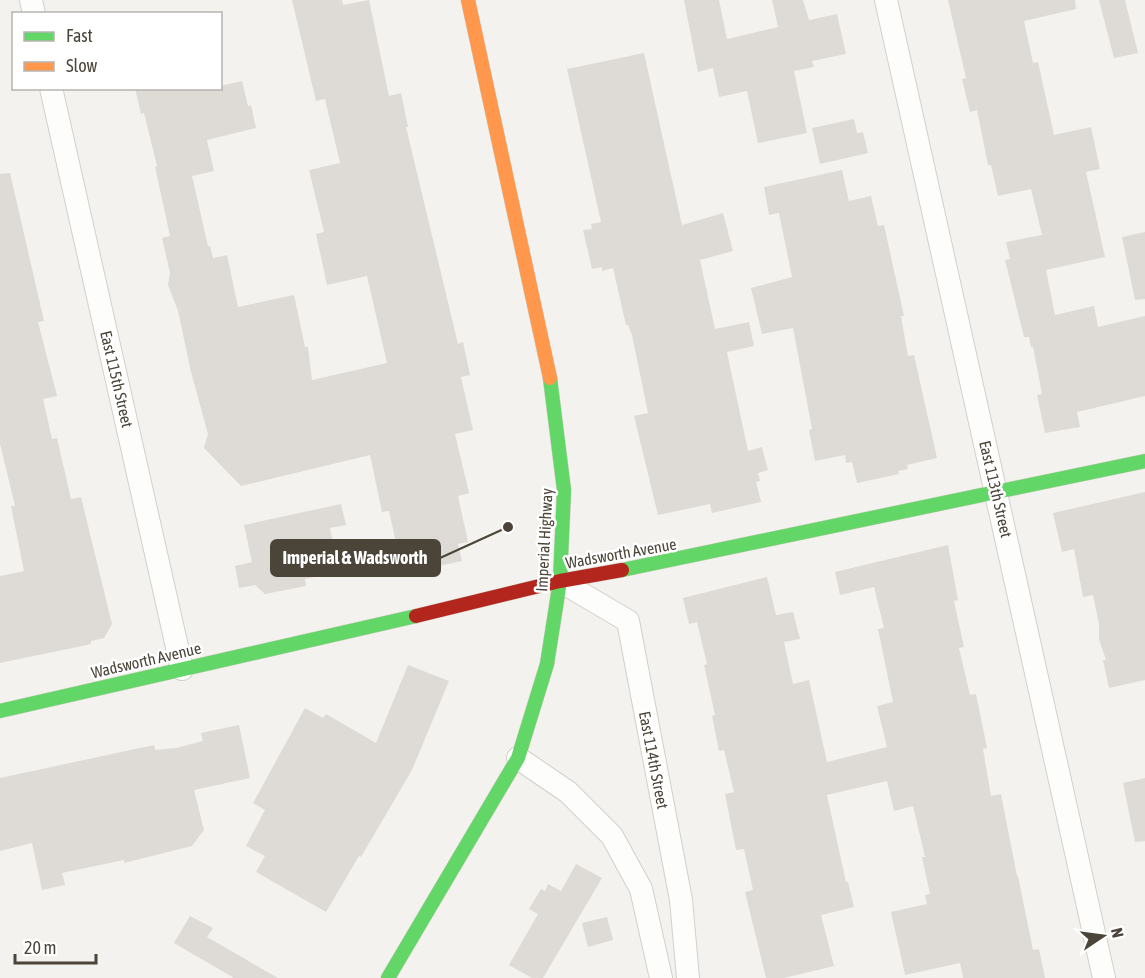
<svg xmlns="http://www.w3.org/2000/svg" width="1145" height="978" font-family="'Asap Condensed',sans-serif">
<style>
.building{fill:#dedbd6}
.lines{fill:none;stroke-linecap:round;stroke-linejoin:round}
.street-casing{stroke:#d2d0cb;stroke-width:24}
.fast-casing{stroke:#d3cfc5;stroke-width:15}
.slow-casing{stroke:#d3cfc5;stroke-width:15}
.jam-casing{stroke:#d3cfc5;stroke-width:15}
.street{stroke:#fdfdfc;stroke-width:22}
.fast{stroke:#63d668;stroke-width:14}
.slow{stroke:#ff974d;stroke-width:14}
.jam{stroke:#b3261e;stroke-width:14}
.labels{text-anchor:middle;stroke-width:5;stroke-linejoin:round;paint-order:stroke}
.street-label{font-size:16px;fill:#4b4439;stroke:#fff}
.leader{fill:none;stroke:#4b4439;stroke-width:2}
.callout-dot{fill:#4b4439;stroke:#fff;stroke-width:2}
.callout{fill:#4b4439;stroke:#4b4439;stroke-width:2}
.callout-label{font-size:18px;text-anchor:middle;font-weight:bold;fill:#fff}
</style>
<rect width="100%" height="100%" fill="#f4f2ee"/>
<g class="building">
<polygon points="292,0 342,0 343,5 369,0 389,96 401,93 408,127 406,127 458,344 463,342 470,375 461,377 473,430 455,434 469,493 458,496 468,542 458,544 462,561 403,574 389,511 382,512 370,455 241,486 204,448 208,434 191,372 178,311 168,285 170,273 162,238 170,236 155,167 157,166 144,113 141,114 135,88 220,88 220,86 242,81 248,106 251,105 256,128 207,140 214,171 192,176 208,246 210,246 213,258 227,255 238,307 294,295 305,347 308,347 312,380 387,363 367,276 327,285 316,234 324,232 309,170 340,163 325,99 316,101"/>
<polygon points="684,0 719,0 727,39 778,27 772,0 803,0 809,20 837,14 846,54 812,61 814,67 794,71 807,133 758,143 747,91 719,97 713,68 698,72"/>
<polygon points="948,0 1075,0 1076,9 1024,21 1033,63 1038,62 1054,135 1091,127 1100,169 1086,172 1105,257 1046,270 1055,315 1094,306 1098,327 1145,316 1145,396 1077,412 1080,427 1045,433 1037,395 1042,394 1033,347 1031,347 1029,337 1024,337 1005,260 1010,259 1006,242 1042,235 1031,189 998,196 991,165 988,165 977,110 970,112 962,79 966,78"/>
<polygon points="1099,0 1125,0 1138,53 1114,58"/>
<polygon points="644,53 682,225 723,213 733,251 700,260 715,329 749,322 754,346 727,352 748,451 762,447 768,470 758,473 760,481 756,482 761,502 712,513 710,504 658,515 634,416 648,413 632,335 628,325 626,325 613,268 602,271 602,267 592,269 583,230 592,229 591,224 601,222 567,69"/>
<polygon points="854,119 857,133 863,132 868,153 820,164 812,128"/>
<polygon points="842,170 849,201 871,196 878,226 884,225 904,316 901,316 908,356 914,355 937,458 907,465 908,469 898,471 899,474 857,483 852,462 846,463 845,455 815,461 809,430 812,429 793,328 762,334 751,288 792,277 779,213 769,215 764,187"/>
<polygon points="10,173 44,321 38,322 57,396 43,399 52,439 57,438 71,499 81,497 112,624 104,638 91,641 91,644 87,645 0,663 0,576 24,571 11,506 15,506 0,444 0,174"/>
<polygon points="1145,232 1145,299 1135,300 1122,237"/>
<polygon points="1145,492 1145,680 1109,688 1103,660 1106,660 1099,639 1099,624 1093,595 1083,597 1074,549 1062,552 1053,513"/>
<polygon points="341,504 346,525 330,528 339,572 305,579 306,586 265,594 255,585 239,588 235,566 252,562 244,525"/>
<polygon points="948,545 958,600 954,601 964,647 959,648 970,695 976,694 987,748 983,749 991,796 1001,794 1017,876 1018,876 1033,950 1039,949 1045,978 963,978 960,963 905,975 891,912 927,904 925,895 930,894 922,857 925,857 913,806 894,811 887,781 827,795 846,882 848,882 854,907 821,915 834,966 784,978 766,978 745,892 753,890 744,849 736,850 725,794 734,792 724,750 719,751 712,716 715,715 704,665 707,664 697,622 689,624 683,598 767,577 776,615 793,612 800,639 784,642 793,684 809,680 827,762 887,747 877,706 893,702 878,629 884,628 874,587 840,595 835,572"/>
<polygon points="408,665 449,681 412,770 361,857 359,856 326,912 256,872 265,856 246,846 265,810 253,803 305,708 323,718 326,714 376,743"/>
<polygon points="239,725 250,778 194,790 204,830 192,846 124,863 124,860 62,873 65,885 42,890 32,843 0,851 0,778 154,745 155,750 176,748 203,741 201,733"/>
<polygon points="1145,778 1145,841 1135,842 1123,783"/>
<polygon points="576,864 602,878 543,978 532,978 509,965 538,914 529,909 541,889 545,891 548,884 561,891"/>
<polygon points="190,916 213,928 207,937 278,978 234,978 174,943"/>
<polygon points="607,917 613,940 588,947 582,923"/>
</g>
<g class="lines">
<g class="street-casing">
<g id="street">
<polyline points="31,0 34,14"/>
<polyline points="886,0 1104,978"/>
<polyline points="51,88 182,669"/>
<polyline points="560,581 628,621 681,900 688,978"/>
<polyline points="518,758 568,792 612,836 641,889 661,978"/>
</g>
</g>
<g class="fast-casing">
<g id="fast">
<polyline points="622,570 1145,461"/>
<polyline points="0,711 416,616"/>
<polyline points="388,978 518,758 547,664 560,581 564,490 550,378"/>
</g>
</g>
<g class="slow-casing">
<polyline id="slow" points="468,0 550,378"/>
</g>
<g class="jam-casing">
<polyline id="jam" points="416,616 560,581 622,570"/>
</g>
<use href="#street" class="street"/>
<use href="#fast" class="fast"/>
<use href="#slow" class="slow"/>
<use href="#jam" class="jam"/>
</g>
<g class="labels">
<g class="street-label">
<text transform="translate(117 379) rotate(77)" y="6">East 115th Street</text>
<text transform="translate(996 489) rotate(77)" y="6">East 113th Street</text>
<text transform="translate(544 540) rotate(-87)" y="6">Imperial Highway</text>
<text transform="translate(621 553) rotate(-10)" y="6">Wadsworth Avenue</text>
<text transform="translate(146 660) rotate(-13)" y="6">Wadsworth Avenue</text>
<text transform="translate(654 760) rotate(79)" y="6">East 114th Street</text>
</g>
</g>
<path class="leader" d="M508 527L440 558"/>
<circle class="callout-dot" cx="508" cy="527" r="6"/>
<rect class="callout" x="271" y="540" width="169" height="36" rx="6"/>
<g class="callout-label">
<text x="355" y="564">Imperial &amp; Wadsworth</text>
</g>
<rect x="12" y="12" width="210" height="78" fill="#ffffff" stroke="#b7b4b0" stroke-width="1.5"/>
<rect x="24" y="32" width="30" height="9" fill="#63d668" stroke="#b7b4b0" stroke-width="1.5"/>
<text x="66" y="42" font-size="18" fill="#4b4439">Fast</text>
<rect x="24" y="62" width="30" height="9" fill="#ff974d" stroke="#b7b4b0" stroke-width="1.5"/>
<text x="66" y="72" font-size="18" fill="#4b4439">Slow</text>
<g transform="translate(1103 936) rotate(77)" stroke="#ffffff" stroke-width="4.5" paint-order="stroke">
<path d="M0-4.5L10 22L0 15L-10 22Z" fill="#4b4439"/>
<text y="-9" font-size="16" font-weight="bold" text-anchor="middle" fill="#4b4439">N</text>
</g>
<path d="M15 954v9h81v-9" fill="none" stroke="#4b4439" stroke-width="3"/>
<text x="24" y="954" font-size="18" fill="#4b4439" stroke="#ffffff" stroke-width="4.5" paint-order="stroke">20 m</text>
</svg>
